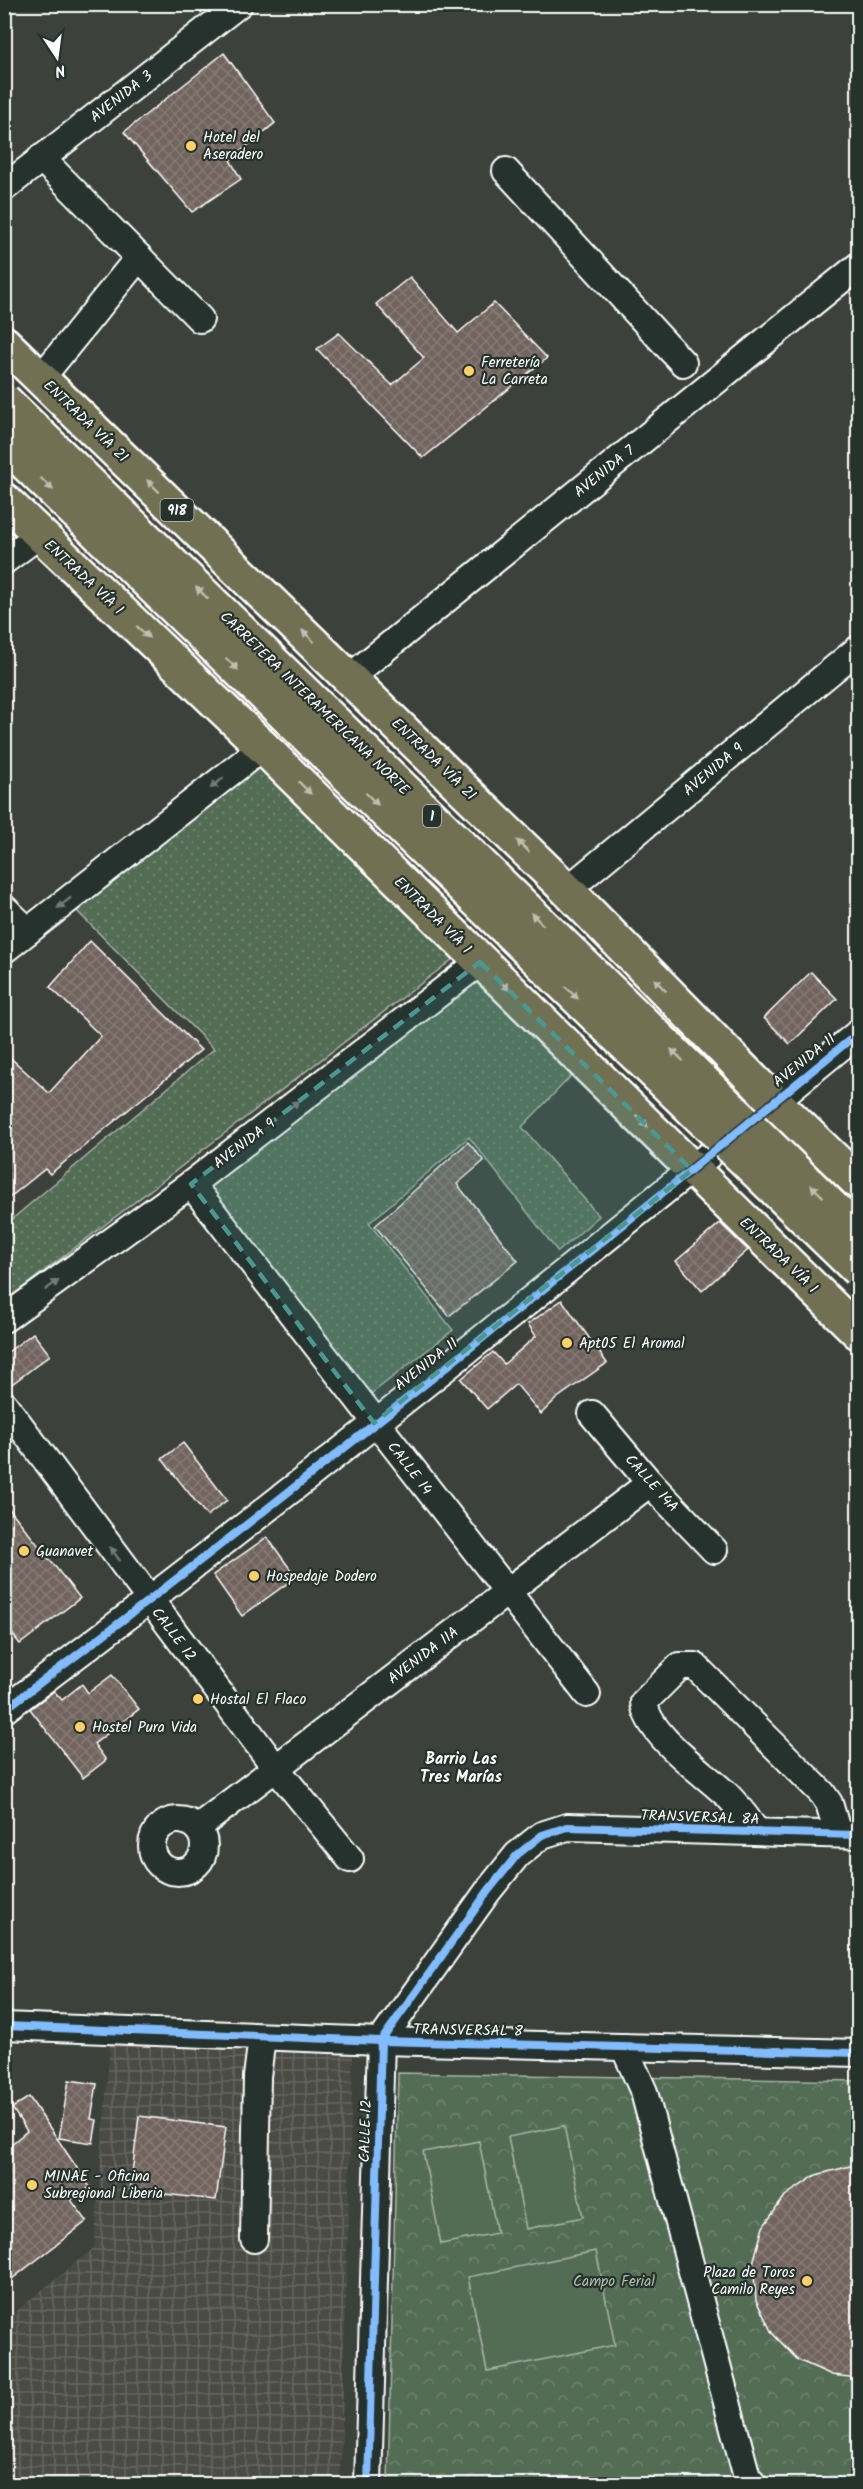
<svg xmlns="http://www.w3.org/2000/svg" width="863" height="2489" font-family="Kalam,sans-serif">
<style>
.industrial{fill:url(#industrial-grid)}
.grass{fill:url(#grass-dots);stroke:#a9b6aa;stroke-width:1.5}
.park{fill:url(#park-crowns);stroke:#a9b6aa;stroke-width:1.5}
.garden{fill:#536d54;stroke:#a9b6aa;stroke-width:1.5}
.building{fill:url(#building-cross-hatch);stroke:#fff;stroke-width:1.5}
.lines{fill:none;stroke-linecap:round;stroke-linejoin:round}
.minor-casing{stroke:#fff;stroke-width:30}
.major-casing{stroke:#fff;stroke-width:38}
.minor{stroke:#26332d;stroke-width:26}
.major{stroke:#716f52;stroke-width:33}
.highway-bridge-casing{stroke:#fff;stroke-width:38;stroke-linecap:butt}
.highway-bridge{stroke:#716f52;stroke-width:33}
.cycleway-casing{stroke:#26332d;stroke-width:11}
.cycleway{stroke:#80bcff;stroke-width:8}
.oneway{fill:#bfbeb1}
.oneway2{fill:#727a76}
.marked{fill:#4b9892;fill-opacity:0.2;stroke:#4b9892;stroke-width:4.5;stroke-dasharray:12 8;stroke-linejoin:round}
.poi-dot{fill:#ffd166;stroke:#26332d;stroke-width:2}
.labels{text-anchor:middle;stroke-width:4.5;stroke-linejoin:round;paint-order:stroke}
.shield{fill:#26332d;stroke:#bec2c0;stroke-width:1.5}
.shield-label{font-size:14px;font-weight:bold;fill:#fff}
.street-label{font-size:15px;fill:#fff;stroke:#26332d}
.poi-label{font-size:15px;fill:#fff;stroke:#26332d;text-anchor:start}
.park-label{font-size:15px;fill:#b2bdb2;stroke:#26332d}
.neighbourhood-label{font-size:16px;font-weight:bold;fill:#fff;stroke:#26332d}
</style>
<defs>
<pattern id="industrial-grid" width="8" height="8" patternUnits="userSpaceOnUse" patternTransform="scale(1.5)"><rect width="8" height="8" fill="#4c4c45"/><path d="M0 4h8M4 0v8" fill="none" stroke="#676761"/></pattern>
<pattern id="grass-dots" width="8" height="8" patternUnits="userSpaceOnUse" patternTransform="scale(1.5)"><rect width="8" height="8" fill="#536d54"/><path d="M2 2h.1M6 6h.1" fill="none" stroke="#6d836e" stroke-width="1.8" stroke-linecap="round"/></pattern>
<pattern id="park-crowns" width="20" height="18" patternUnits="userSpaceOnUse" patternTransform="scale(1.5)"><rect width="20" height="18" fill="#536d54"/><path d="M2 6a3 3 0 1 1 6 0M12 15a3 3 0 1 1 6 0" fill="none" stroke="#6d836e"/></pattern>
<pattern id="building-cross-hatch" width="8" height="8" patternUnits="userSpaceOnUse" patternTransform="scale(1.5)"><rect width="8" height="8" fill="#71645d"/><path d="M0 0l8 8M0 8l8-8" fill="none" stroke="#867b75"/></pattern>
</defs>
<rect width="100%" height="100%" fill="#3c423b"/>
<filter id="ink" filterUnits="userSpaceOnUse"><feTurbulence type="fractalNoise" baseFrequency=".0167" numOctaves="2"/><feDisplacementMap in="SourceGraphic" scale="12" xChannelSelector="R" yChannelSelector="G"/><feConvolveMatrix kernelMatrix="1 2 1 2 8 2 1 2 1" color-interpolation-filters="sRGB"/></filter>
<g filter="url(#ink)">
<polygon class="industrial" points="110,2045 353,2054 340,2484 5,2484 5,2320 94,2248"/>
<g class="grass">
<polygon points="274,750 478,940 5,1301 5,1225 214,1049 75,909"/>
<polygon points="478,976 572,1075 522,1127 599,1216 558,1252 469,1137 369,1223 453,1330 367,1397 204,1186"/>
</g>
<polygon class="park" points="398,2073 858,2081 858,2484 388,2484"/>
<g class="garden">
<polygon points="564,2126 583,2217 526,2229 508,2137"/>
<polygon points="479,2141 497,2233 441,2244 423,2152"/>
<polygon points="596,2251 615,2345 487,2371 468,2277"/>
</g>
<g class="building">
<polygon points="224,53 275,123 230,160 241,179 192,212 124,132"/>
<polygon points="410,277 458,333 494,303 547,358 423,458 317,349 339,333 392,385 424,358 376,304"/>
<polygon points="90,941 201,1050 50,1174 45,1169 4,1202 4,1052 49,1093 101,1036 50,987"/>
<polygon points="811,972 837,999 790,1044 764,1018"/>
<polygon points="468,1142 484,1161 457,1184 518,1261 449,1316 375,1226"/>
<polygon points="720,1223 748,1250 702,1291 676,1261"/>
<polygon points="562,1300 607,1363 556,1399 541,1414 516,1384 487,1409 461,1379 493,1352 504,1364 536,1336 528,1324"/>
<polygon points="33,1333 50,1355 12,1384 4,1374 4,1355"/>
<polygon points="183,1443 227,1500 207,1516 162,1459"/>
<polygon points="4,1502 80,1598 20,1644 4,1624"/>
<polygon points="267,1537 296,1577 242,1616 213,1575"/>
<polygon points="112,1675 139,1709 94,1744 106,1760 83,1778 30,1709 54,1691 62,1700 82,1684 88,1693"/>
<polygon points="69,2080 97,2084 91,2119 97,2120 93,2143 59,2138"/>
<polygon points="29,2097 90,2187 71,2200 87,2221 4,2285 4,2150 27,2131 12,2108"/>
<polygon points="139,2116 226,2127 216,2200 130,2190"/>
<polygon points="858,2164 858,2378 832,2375 798,2360 772,2333 756,2300 753,2263 763,2227 785,2196 816,2175"/>
</g>
<g class="lines">
<g class="minor-casing">
<g id="minor">
<polyline points="41,158 200,319"/>
<polyline points="506,171 683,363"/>
<polyline points="4,188 239,4"/>
<polyline points="41,378 139,257"/>
<polyline points="4,561 39,535"/>
<polyline points="350,677 858,266"/>
<polyline points="567,890 858,649"/>
<polyline points="4,908 28,931"/>
<polyline points="4,950 263,747"/>
<polyline points="191,1184 587,1694"/>
<polyline points="4,1319 191,1184 480,962"/>
<polyline points="4,1404 275,1767 350,1859"/>
<polyline points="592,1414 650,1483 714,1550"/>
<path d="M4 1710C295 1492 578 1263 858 1033"/>
<circle cx="178" cy="1846" r="26"/>
<polyline points="197,1828 650,1483"/>
<path d="M757 1832C748 1820 739 1807 728 1796 704 1773 647 1735 644 1702L680 1666H695L822 1793 829 1803 838 1834"/>
<polyline points="4,2026 381,2041 858,2053"/>
<polyline points="624,2047 644,2092 747,2477 753,2484"/>
<polyline points="254,2239 257,2077 262,2037"/>
<polyline points="368,2484 381,2041 488,1891 517,1855 542,1835 567,1827 858,1835"/>
</g>
</g>
<g class="major-casing">
<g id="major">
<polyline points="4,343 567,890 774,1101 858,1182"/>
<polyline points="4,500 263,747 858,1332"/>
</g>
</g>
<use href="#minor" class="minor"/>
<use href="#major" class="major"/>
<g class="highway-bridge-casing">
<g id="highway-bridge">
<polyline points="4,400 858,1232"/>
<polyline points="4,443 858,1270"/>
</g>
</g>
<use href="#highway-bridge" class="highway-bridge"/>
<g class="cycleway-casing">
<g id="cycleway">
<path d="M4 1710C295 1492 578 1263 858 1033"/>
<polyline points="4,2026 381,2041 858,2053"/>
<polyline points="368,2484 381,2041 488,1891 517,1855 542,1835 567,1827 858,1835"/>
</g>
</g>
<use href="#cycleway" class="cycleway"/>
</g>
<defs><path id="oneway-solid" d="M-6-.8H1V-3.2L6.5 0L1 3.2V.8H-6Z" transform="scale(1.5)"/></defs>
<g class="oneway">
<use href="#oneway-solid" transform="translate(47 484) rotate(44)"/>
<use href="#oneway-solid" transform="translate(153 486) rotate(-136)"/>
<use href="#oneway-solid" transform="translate(202 593) rotate(-136)"/>
<use href="#oneway-solid" transform="translate(143 632) rotate(43)"/>
<use href="#oneway-solid" transform="translate(308 636) rotate(-136)"/>
<use href="#oneway-solid" transform="translate(232 664) rotate(44)"/>
<use href="#oneway-solid" transform="translate(305 788) rotate(45)"/>
<use href="#oneway-solid" transform="translate(372 799) rotate(44)"/>
<use href="#oneway-solid" transform="translate(523 846) rotate(-136)"/>
<use href="#oneway-solid" transform="translate(537 919) rotate(-136)"/>
<use href="#oneway-solid" transform="translate(503 984) rotate(45)"/>
<use href="#oneway-solid" transform="translate(660 985) rotate(-134)"/>
<use href="#oneway-solid" transform="translate(572 993) rotate(44)"/>
<use href="#oneway-solid" transform="translate(677 1055) rotate(-136)"/>
<use href="#oneway-solid" transform="translate(642 1121) rotate(45)"/>
<use href="#oneway-solid" transform="translate(817 1191) rotate(-136)"/>
</g>
<g class="oneway2">
<use href="#oneway-solid" transform="translate(217 783) rotate(142)"/>
<use href="#oneway-solid" transform="translate(64 903) rotate(142)"/>
<use href="#oneway-solid" transform="translate(292 1106) rotate(-37)"/>
<use href="#oneway-solid" transform="translate(52 1285) rotate(-36)"/>
<use href="#oneway-solid" transform="translate(115 1554) rotate(-126)"/>
</g>
</g>
<path class="marked" d="M480 962 692 1170 374 1423 191 1184Z"/>
<g class="poi-dot">
<circle cx="191" cy="146" r="6"/>
<circle cx="469" cy="371" r="6"/>
<circle cx="567" cy="1343" r="6"/>
<circle cx="24" cy="1551" r="6"/>
<circle cx="254" cy="1576" r="6"/>
<circle cx="198" cy="1699" r="6"/>
<circle cx="80" cy="1727" r="6"/>
<circle cx="32" cy="2185" r="6"/>
<circle cx="807" cy="2281" r="6"/>
</g>
<g class="labels">
<g class="shield">
<rect x="160.5" y="499" width="33" height="22" rx="4.5"/>
<rect x="423" y="805" width="18" height="22" rx="4.5"/>
</g>
<g class="shield-label">
<text x="177" y="515">918</text>
<text x="432" y="821">1</text>
</g>
<g class="street-label">
<text transform="translate(121 96) rotate(-38)" y="5">AVENIDA 3</text>
<text transform="translate(86 421) rotate(44)" y="5">ENTRADA VÍA 21</text>
<text transform="translate(604 471) rotate(-39)" y="5">AVENIDA 7</text>
<text transform="translate(84 577) rotate(43)" y="5">ENTRADA VÍA 1</text>
<text transform="translate(315 703) rotate(44)" y="5">CARRETERA INTERAMERICANA NORTE</text>
<text transform="translate(434 759) rotate(44)" y="5">ENTRADA VÍA 21</text>
<text transform="translate(713 769) rotate(-40)" y="5">AVENIDA 9</text>
<text transform="translate(433 915) rotate(45)" y="5">ENTRADA VÍA 1</text>
<text transform="translate(804 1060) rotate(-39)" y="5">AVENIDA 11</text>
<text transform="translate(244 1143) rotate(-37)" y="5">AVENIDA 9</text>
<text transform="translate(779 1255) rotate(44)" y="5">ENTRADA VÍA 1</text>
<text transform="translate(426 1364) rotate(-38)" y="5">AVENIDA 11</text>
<text transform="translate(410 1468) rotate(52)" y="5">CALLE 14</text>
<text transform="translate(652 1483) rotate(48)" y="5">CALLE 14A</text>
<text transform="translate(174 1634) rotate(53)" y="5">CALLE 12</text>
<text transform="translate(423 1655) rotate(-37)" y="5">AVENIDA 11A</text>
<text transform="translate(700 1817) rotate(2)" y="5">TRANSVERSAL 8A</text>
<text transform="translate(468 2030) rotate(1)" y="5">TRANSVERSAL 8</text>
<text transform="translate(365 2131) rotate(-88)" y="5">CALLE 12</text>
</g>
<g class="poi-label">
<text x="203" y="142">Hotel del<tspan x="203" dy="17">Aseradero</tspan></text>
<text x="481" y="367">Ferretería<tspan x="481" dy="17">La Carreta</tspan></text>
<text x="579" y="1348">Apt05 El Aromal</text>
<text x="36" y="1556">Guanavet</text>
<text x="266" y="1581">Hospedaje Dodero</text>
<text x="210" y="1704">Hostal El Flaco</text>
<text x="92" y="1732">Hostel Pura Vida</text>
<text x="44" y="2181">MINAE - Oficina<tspan x="44" dy="17">Subregional Liberia</tspan></text>
<text x="795" y="2277" text-anchor="end">Plaza de Toros<tspan x="795" dy="17">Camilo Reyes</tspan></text>
</g>
<g class="park-label">
<text x="614" y="2286">Campo Ferial</text>
</g>
<g class="neighbourhood-label">
<text x="461" y="1764">Barrio Las<tspan x="461" dy="18">Tres Marías</tspan></text>
</g>
</g>
<rect width="863" height="2489" fill="none" stroke="#26332d" stroke-width="24"/>
<rect x="12" y="12" width="839" height="2465" fill="none" stroke="#fff" stroke-width="2" filter="url(#ink)"/>
<g transform="translate(57 57) rotate(167)" stroke="#26332d" stroke-width="4.5" paint-order="stroke">
<path d="M0-4.5L10 22L0 15L-10 22Z" fill="#ffffff"/>
<text y="-9" font-size="16" font-weight="bold" text-anchor="middle" fill="#ffffff">N</text>
</g>
</svg>
